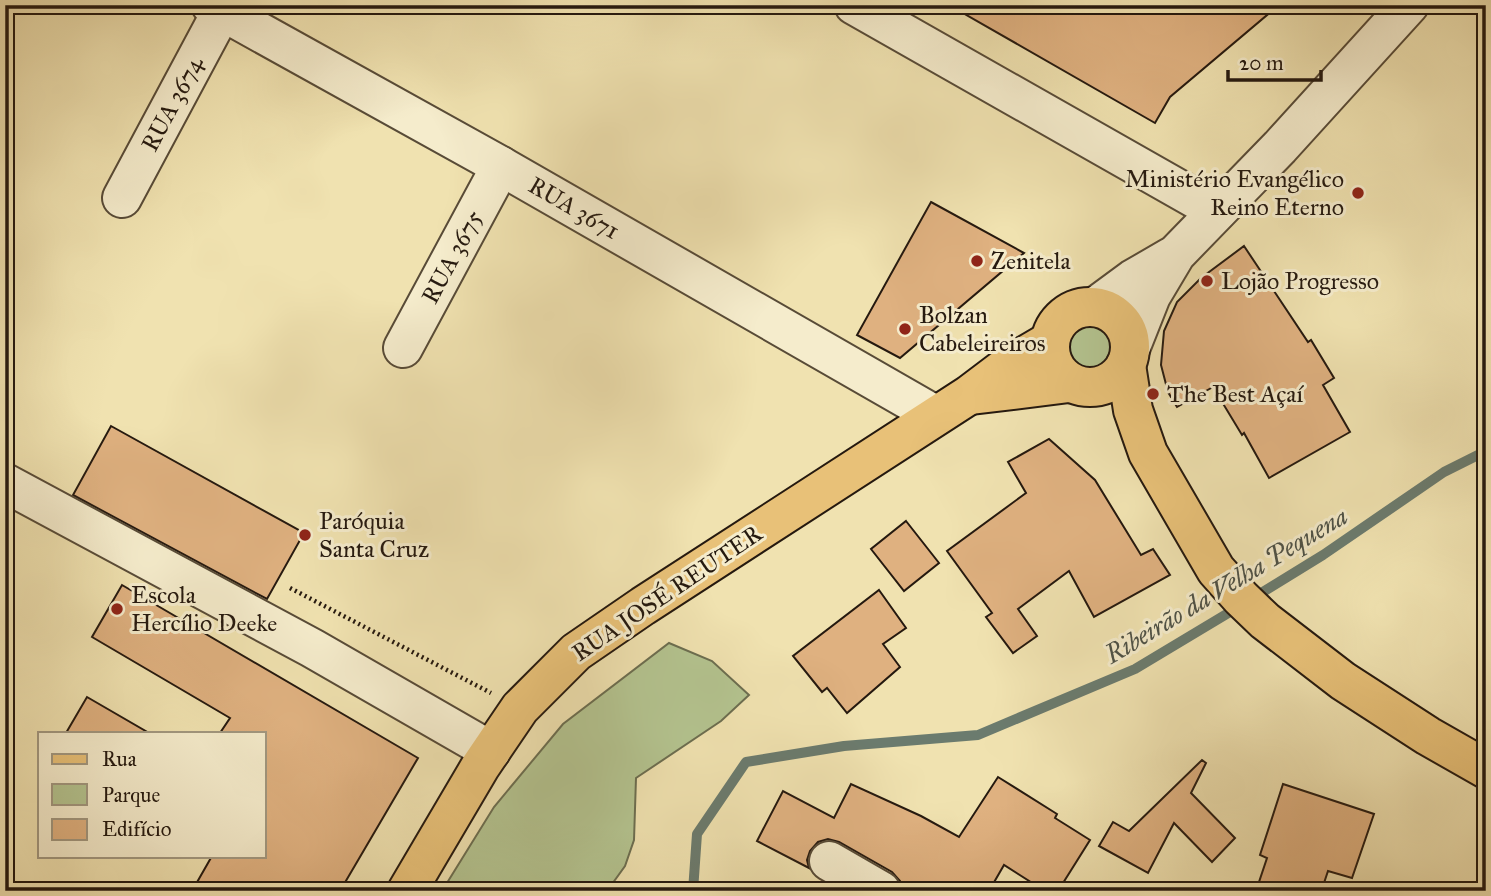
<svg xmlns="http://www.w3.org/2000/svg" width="1491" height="896" font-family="'IM FELL Great Primer',serif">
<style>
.green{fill:#b4c490;stroke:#6c6e50;stroke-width:2}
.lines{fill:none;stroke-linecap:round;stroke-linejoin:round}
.stream{stroke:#6b7b6e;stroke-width:10}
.building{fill:#dfb180;stroke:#25190f;stroke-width:2}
.minor-casing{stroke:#584b37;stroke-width:42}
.major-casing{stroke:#25190f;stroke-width:42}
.path{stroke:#25190f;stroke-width:4.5;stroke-dasharray:2 3.5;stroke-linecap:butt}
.minor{stroke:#f5eccc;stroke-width:38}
.major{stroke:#e8c178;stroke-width:38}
.poi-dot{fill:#8f2418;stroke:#f5eccc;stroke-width:2.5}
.labels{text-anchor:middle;stroke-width:6;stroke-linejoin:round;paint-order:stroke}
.street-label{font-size:24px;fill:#25190f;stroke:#f5eccc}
.poi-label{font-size:24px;fill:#25190f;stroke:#f5eccc;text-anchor:start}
.water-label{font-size:26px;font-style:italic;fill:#4e5247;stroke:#f5eccc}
</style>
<rect width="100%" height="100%" fill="#f0e2b0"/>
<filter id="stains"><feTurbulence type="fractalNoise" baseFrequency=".00286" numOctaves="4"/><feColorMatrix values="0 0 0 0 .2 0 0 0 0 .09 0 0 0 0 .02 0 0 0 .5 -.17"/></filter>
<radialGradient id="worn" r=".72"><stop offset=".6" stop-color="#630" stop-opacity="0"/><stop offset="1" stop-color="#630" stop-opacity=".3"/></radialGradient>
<g class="green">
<circle cx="1090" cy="347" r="23"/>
<polygon points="669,643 712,661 749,695 721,721 636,778 634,840 625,866 607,891 442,891 494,807 563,724"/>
</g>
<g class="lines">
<g class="stream">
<polyline points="1253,598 1323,555 1444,472 1486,451"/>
<polyline points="693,891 697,834 746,762 844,746 978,735 1135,669 1240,606"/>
</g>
</g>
<g class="building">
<polygon points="949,5 1279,5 1170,97 1155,123"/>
<polygon points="931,202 1024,253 900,358 857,335"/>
<polygon points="1244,246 1308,342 1311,340 1334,378 1323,385 1350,432 1269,478 1244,433 1242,435 1213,387 1177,407 1168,392 1161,365 1164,331 1177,302 1201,278"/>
<polygon points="111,426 304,533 267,599 73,495"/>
<polygon points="1049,439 1095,480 1141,555 1153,549 1170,575 1094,617 1069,571 1018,609 1037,636 1013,653 986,617 992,613 947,551 1026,493 1008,462"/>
<polygon points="906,521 939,563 904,591 871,549"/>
<polygon points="122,585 418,758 340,891 192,891 212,856 264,856 264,733 220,733 230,718 92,637"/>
<polygon points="879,590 906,628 883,644 900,667 847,713 827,688 822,692 793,656"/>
<polygon points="87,697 149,733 66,733"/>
<polygon points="1202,760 1206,763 1191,793 1235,838 1212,862 1174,823 1148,873 1099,846 1113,822 1129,831"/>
<polygon points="998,777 1057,814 1055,818 1090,840 1058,891 1045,891 1004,865 989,891 903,891 900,881 892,872 839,842 828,839 818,842 810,851 807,860 809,868 757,841 783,791 834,818 851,784 921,816 959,837"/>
<polygon points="1283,784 1374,814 1352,878 1328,871 1322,889 1305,883 1303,891 1256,891 1267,858 1260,855"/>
</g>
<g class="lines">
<g class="minor-casing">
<g id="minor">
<polyline points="211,5 501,166 935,415"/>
<polyline points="854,5 1217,211"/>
<polyline points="122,198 222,11"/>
<polyline points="1095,307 1133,279 1171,257"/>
<polyline points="403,348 501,166"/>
<polyline points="1130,349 1151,296 1176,254 1280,147 1409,5"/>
<polyline points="5,483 312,648 491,751"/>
<polyline points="829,861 881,891"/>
</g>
</g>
<g class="major-casing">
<g id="major">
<circle cx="1090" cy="347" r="40"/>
<polyline points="1126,365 1133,410 1148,453 1216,570 1241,598 1265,621 1343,681 1428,736 1486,769"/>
<polyline points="971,395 1069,383"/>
<polyline points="407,891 480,767 520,708 576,652 643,606 969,395 1006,367 1050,341"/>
</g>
</g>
<polyline class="path" points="290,588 491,693"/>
<use href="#minor" class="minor"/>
<use href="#major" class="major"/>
</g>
<g class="poi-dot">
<circle cx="1358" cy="193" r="7"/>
<circle cx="977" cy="261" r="7"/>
<circle cx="1207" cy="281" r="7"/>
<circle cx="905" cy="329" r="7"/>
<circle cx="1153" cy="394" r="7"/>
<circle cx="305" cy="535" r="7"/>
<circle cx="117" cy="609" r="7"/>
</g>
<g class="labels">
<g class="street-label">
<text transform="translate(172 104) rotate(-62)" y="8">RUA 3674</text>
<text transform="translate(574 208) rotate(30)" y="8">RUA 3671</text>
<text transform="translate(452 257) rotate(-62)" y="8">RUA 3675</text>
<text transform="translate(667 593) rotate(-34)" y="8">RUA JOSÉ REUTER</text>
</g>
<g class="poi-label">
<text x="1344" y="187" text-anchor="end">Ministério Evangélico<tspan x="1344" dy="28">Reino Eterno</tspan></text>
<text x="991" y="269">Zenitela</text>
<text x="1221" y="289">Lojão Progresso</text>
<text x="919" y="323">Bolzan<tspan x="919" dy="28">Cabeleireiros</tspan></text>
<text x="1167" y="402">The Best Açaí</text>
<text x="319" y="529">Paróquia<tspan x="319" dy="28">Santa Cruz</tspan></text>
<text x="131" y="603">Escola<tspan x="131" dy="28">Hercílio Deeke</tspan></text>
</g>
<g class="water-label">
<text transform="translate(1226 585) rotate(-31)" y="9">Ribeirão da Velha Pequena</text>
</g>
</g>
<rect width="1491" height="896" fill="none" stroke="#f0e2b0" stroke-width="28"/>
<rect x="7" y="7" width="1477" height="882" fill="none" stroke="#25190f" stroke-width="3.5"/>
<rect x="14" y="14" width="1463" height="868" fill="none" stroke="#25190f" stroke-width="2"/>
<rect x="38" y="732" width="228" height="126" fill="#f5eccc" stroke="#a29880" stroke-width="2"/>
<rect x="52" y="754" width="35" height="10" fill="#e8c178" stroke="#a29880" stroke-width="2"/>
<text x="102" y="766" font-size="21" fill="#25190f">Rua</text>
<rect x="52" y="784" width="35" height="21" fill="#b4c490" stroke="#a29880" stroke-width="2"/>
<text x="102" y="802" font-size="21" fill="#25190f">Parque</text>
<rect x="52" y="819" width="35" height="21" fill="#dfb180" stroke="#a29880" stroke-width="2"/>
<text x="102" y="836" font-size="21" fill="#25190f">Edifício</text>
<path d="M1228 70v10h93v-10" fill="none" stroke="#25190f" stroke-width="3.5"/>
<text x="1239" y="70" font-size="21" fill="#25190f" stroke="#f5eccc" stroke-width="5" paint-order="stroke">20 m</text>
<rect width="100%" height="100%" filter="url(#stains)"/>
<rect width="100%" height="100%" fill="url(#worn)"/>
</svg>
